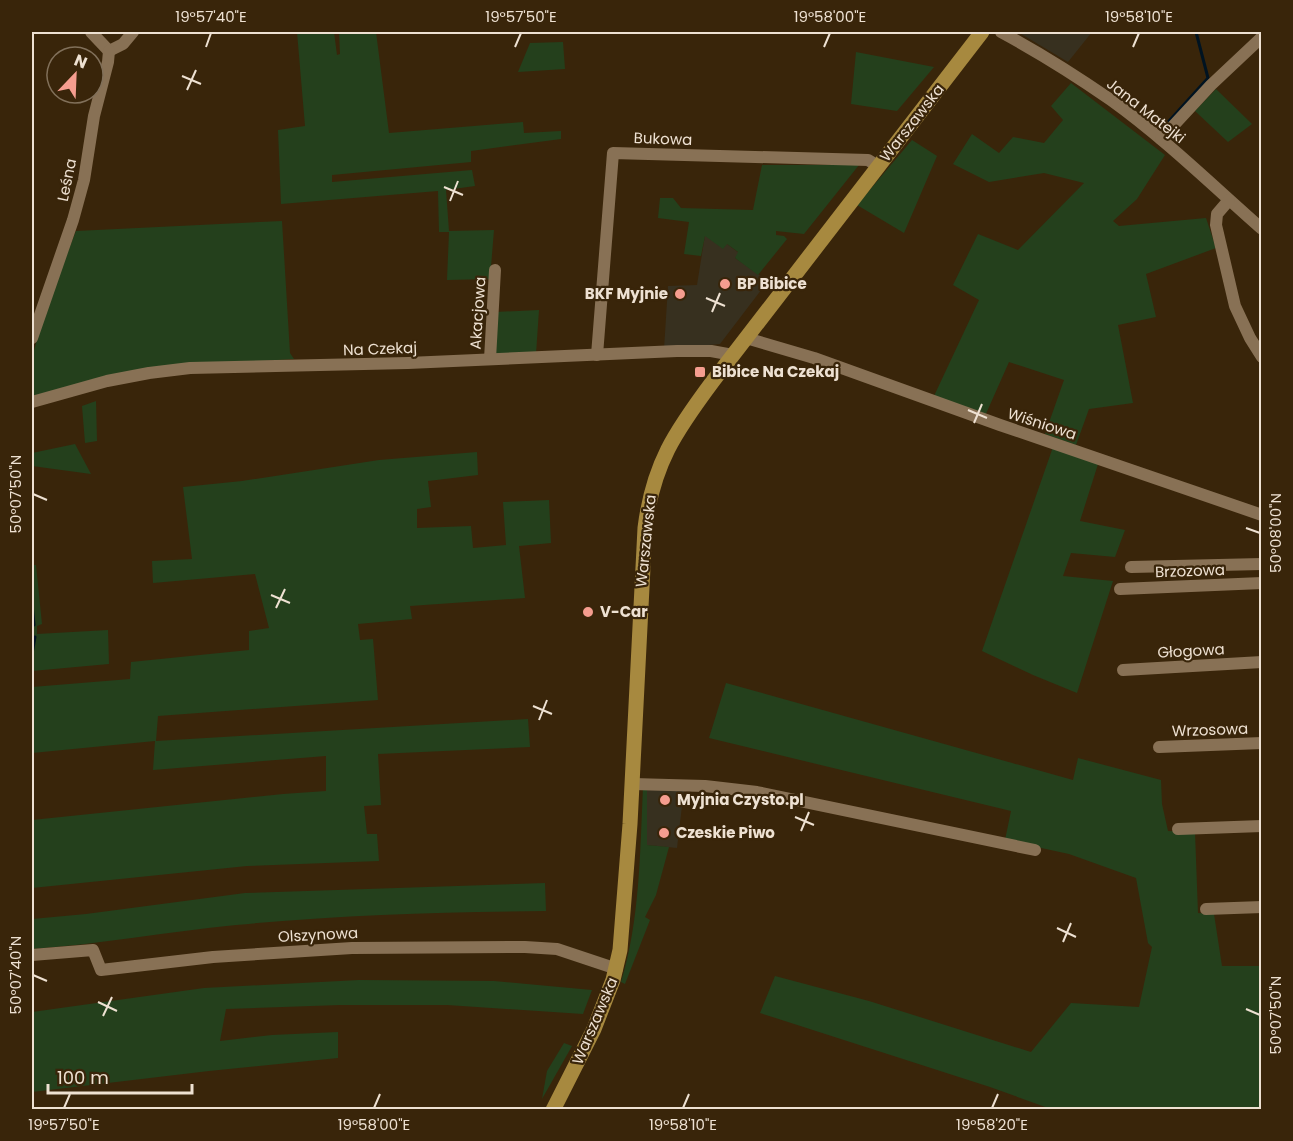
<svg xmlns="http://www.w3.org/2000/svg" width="1293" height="1141" font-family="Poppins,sans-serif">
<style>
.commercial{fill:#37301f}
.green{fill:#24401c}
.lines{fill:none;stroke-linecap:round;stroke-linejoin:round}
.stream{stroke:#001321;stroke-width:3}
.minor{stroke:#887155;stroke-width:12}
.major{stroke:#a7893f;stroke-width:15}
.ticks{fill:none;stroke:#eee1d2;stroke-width:2}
.poi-dot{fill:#f59d8f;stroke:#39250a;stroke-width:2}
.labels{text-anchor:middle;stroke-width:4.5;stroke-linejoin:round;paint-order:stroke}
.street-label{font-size:15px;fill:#eee1d2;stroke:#39250a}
.poi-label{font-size:15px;font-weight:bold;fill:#eee1d2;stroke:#39250a;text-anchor:start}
.neatline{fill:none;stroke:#eee1d2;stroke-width:2}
.ticks-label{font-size:15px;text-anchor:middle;fill:#eee1d2}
</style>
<rect width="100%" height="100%" fill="#39250a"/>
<g class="commercial">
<polygon points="1018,32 1092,32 1068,62"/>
<polygon points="705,235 727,244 739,253 735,258 768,281 720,344 664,349 668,286 697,285"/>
<polygon points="647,787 684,789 677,848 647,845"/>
</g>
<g class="green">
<polygon points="297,32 334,32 337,55 340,54 339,32 376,32 389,133 523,122 524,133 561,131 561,139 471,151 471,162 332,175 332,182 472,170 475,186 446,190 449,231 494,230 490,279 447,280 449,232 439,232 438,191 281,204 278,130 305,126"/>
<polygon points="563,42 565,69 518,72 530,43"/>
<polygon points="856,52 934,67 897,111 851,104"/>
<polygon points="1071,83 1165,155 1137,199 1113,221 1119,226 1206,218 1216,248 1146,274 1156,317 1118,325 1133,403 1089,409 1076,445 1045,434 1064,380 1009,362 985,416 934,396 979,300 953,285 978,234 1018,250 1084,183 1044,173 989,182 953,164 972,134 999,153 1013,137 1044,143 1063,120 1051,106"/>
<polygon points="1216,89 1252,124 1228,142 1195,111"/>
<polygon points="912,140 937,156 904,233 857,205"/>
<polygon points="762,165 859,165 804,234 776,231 776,235 784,236 787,239 758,275 735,258 738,252 727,244 723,249 705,236 701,256 684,254 689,222 658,218 660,198 673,198 681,208 753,210"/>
<polygon points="282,221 290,353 294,359 149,368 32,396 32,357 48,302 76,231"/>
<polygon points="539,310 536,354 494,355 495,312"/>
<polygon points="96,401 97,441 85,443 82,406"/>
<polygon points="75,444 91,474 32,466 32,453"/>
<polygon points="1053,447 1099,461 1080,521 1125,530 1115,557 1071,553 1063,576 1113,581 1077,693 1033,675 982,651"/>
<polygon points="477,452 478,475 428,481 431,507 417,509 417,528 471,526 473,548 506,545 503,502 549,500 551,543 519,546 525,598 410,606 412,619 358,624 360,640 373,639 378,700 158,716 156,741 528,719 530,747 378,754 381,805 364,806 367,834 377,834 379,861 247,866 32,888 32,820 283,794 326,791 326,756 153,770 155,741 32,753 32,687 130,679 131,662 249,650 249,631 269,628 255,574 153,583 152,561 192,559 183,487 242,481 379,460"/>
<polygon points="32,565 36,565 42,624 37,626 37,634 108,630 109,664 32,671"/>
<polygon points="726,683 1073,780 1078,758 1161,780 1162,804 1168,831 1195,832 1198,913 1214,914 1222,966 1261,966 1261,1109 1051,1109 990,1087 760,1013 775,976 869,1001 1031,1052 1071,1003 1139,1007 1152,947 1148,943 1136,878 1069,854 1005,840 1011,811 709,738"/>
<path d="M643 787H647V845L669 847 656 895 645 917 650 920 625 984 621 982C640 920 640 852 643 787Z"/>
<path d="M545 883 546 911C443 912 339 915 236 925 167 932 100 944 32 949V919L86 914 245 893Z"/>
<polygon points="359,980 494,981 592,990 583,1014 447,1005 340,1005 226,1009 220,1041 272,1035 338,1032 338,1058 209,1071 32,1092 32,1012 204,988"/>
<polygon points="564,1043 572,1046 542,1099 547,1071"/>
</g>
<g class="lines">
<g class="stream">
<polyline points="1160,131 1208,78 1196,32"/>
<polyline points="32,604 34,625"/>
<polyline points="32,654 35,637"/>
</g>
<g class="minor">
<polyline points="91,32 109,51"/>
<path d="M1001 32C1038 52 1075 75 1111 100 1164 138 1212 185 1262 229"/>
<polyline points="109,51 123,44 133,32"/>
<polyline points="1161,139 1211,85 1262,37"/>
<polyline points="1229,200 1217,214 1216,225 1235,306 1250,338 1262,357"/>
<polyline points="32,338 73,220 84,180 94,116 108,62 109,51"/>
<polyline points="746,338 814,358 1000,425 1262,515"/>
<polyline points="597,355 613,153 868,160 878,166"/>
<polyline points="490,359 495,270"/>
<polyline points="32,402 107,381 149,373 190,368 408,363 677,351 711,351 733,355"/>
<polyline points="1131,567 1262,564"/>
<polyline points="1120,589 1262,583"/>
<polyline points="1123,670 1262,662"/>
<polyline points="1159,747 1262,743"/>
<polyline points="633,784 705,786 757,792 1035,850"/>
<polyline points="1178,829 1262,826"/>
<polyline points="1206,909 1262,907"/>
<polyline points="32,955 93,950 101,970 213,957 352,948 525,947 557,949 617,969"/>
</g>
<path class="major" d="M553 1110 594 1029 613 980 620 950 630 824 645 528C653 464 675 432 713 381L982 32"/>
</g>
<path class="ticks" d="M206 47 211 33M515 47 521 33M824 47 830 33M1133 47 1139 33M182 76 201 84M187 90 196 70M444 187 463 195M450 201 458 181M706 298 725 306M712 312 720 293M968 410 987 418M974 423 982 404M33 494 47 500M1246 528 1260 533M271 595 290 603M276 608 285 589M533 706 552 714M539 720 547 700M795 817 814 825M801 831 809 812M1057 928 1076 937M1063 942 1071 923M33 975 47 981M98 1002 117 1011M1246 1009 1260 1015M103 1016 112 997M64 1108 70 1094M374 1108 380 1094M683 1108 689 1094M992 1108 998 1094"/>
<g class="poi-dot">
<circle cx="725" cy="284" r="6"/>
<circle cx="680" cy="294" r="6"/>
<rect x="694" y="366" width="12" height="12" rx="3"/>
<circle cx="588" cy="612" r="6"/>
<circle cx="665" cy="800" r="6"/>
<circle cx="664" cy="833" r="6"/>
</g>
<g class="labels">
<g class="street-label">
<text transform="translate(1146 111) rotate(38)" y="5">Jana Matejki</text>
<text transform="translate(912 123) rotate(-52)" y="5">Warszawska</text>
<text transform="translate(663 139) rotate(2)" y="5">Bukowa</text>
<text transform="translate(67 180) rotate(-78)" y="5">Leśna</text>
<text transform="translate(478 313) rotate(-86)" y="5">Akacjowa</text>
<text transform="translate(380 349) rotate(-2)" y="5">Na Czekaj</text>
<text transform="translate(1042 424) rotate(18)" y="5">Wiśniowa</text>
<text transform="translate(646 541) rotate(-84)" y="5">Warszawska</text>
<text transform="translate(1190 571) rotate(-2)" y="5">Brzozowa</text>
<text transform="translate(1191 651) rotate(-3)" y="5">Głogowa</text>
<text transform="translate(1210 730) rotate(-2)" y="5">Wrzosowa</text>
<text transform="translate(318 935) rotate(-3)" y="5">Olszynowa</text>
<text transform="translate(595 1021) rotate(-67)" y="5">Warszawska</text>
</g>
<g class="poi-label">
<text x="737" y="289">BP Bibice</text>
<text x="668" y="299" text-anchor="end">BKF Myjnie</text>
<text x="712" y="377">Bibice Na Czekaj</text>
<text x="600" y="617">V-Car</text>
<text x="677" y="805">Myjnia Czysto.pl</text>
<text x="676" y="838">Czeskie Piwo</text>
</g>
</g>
<rect width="1293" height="1141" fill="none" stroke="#39250a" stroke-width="66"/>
<g transform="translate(75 75) rotate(23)"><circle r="28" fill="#39250a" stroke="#81705a" stroke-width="1.5"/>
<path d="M0-4.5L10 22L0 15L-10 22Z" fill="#f59d8f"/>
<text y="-9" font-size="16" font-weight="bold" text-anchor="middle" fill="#eee1d2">N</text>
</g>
<path d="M48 1084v9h144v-9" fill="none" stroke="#eee1d2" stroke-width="3"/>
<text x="57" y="1084" font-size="18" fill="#eee1d2" stroke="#39250a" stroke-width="4.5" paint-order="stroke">100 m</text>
<rect x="33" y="33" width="1227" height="1075" class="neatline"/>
<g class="ticks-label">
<text x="211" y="22">19°57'40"E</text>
<text x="521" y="22">19°57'50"E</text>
<text x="830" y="22">19°58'00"E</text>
<text x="1139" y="22">19°58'10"E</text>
<text transform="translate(16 494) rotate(-90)" y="5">50°07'50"N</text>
<text transform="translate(1276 533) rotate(-90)" y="5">50°08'00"N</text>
<text transform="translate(16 975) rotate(-90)" y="5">50°07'40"N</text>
<text transform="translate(1276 1015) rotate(-90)" y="5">50°07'50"N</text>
<text x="64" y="1130">19°57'50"E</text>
<text x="374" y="1130">19°58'00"E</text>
<text x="683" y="1130">19°58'10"E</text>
<text x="992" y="1130">19°58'20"E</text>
</g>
</svg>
